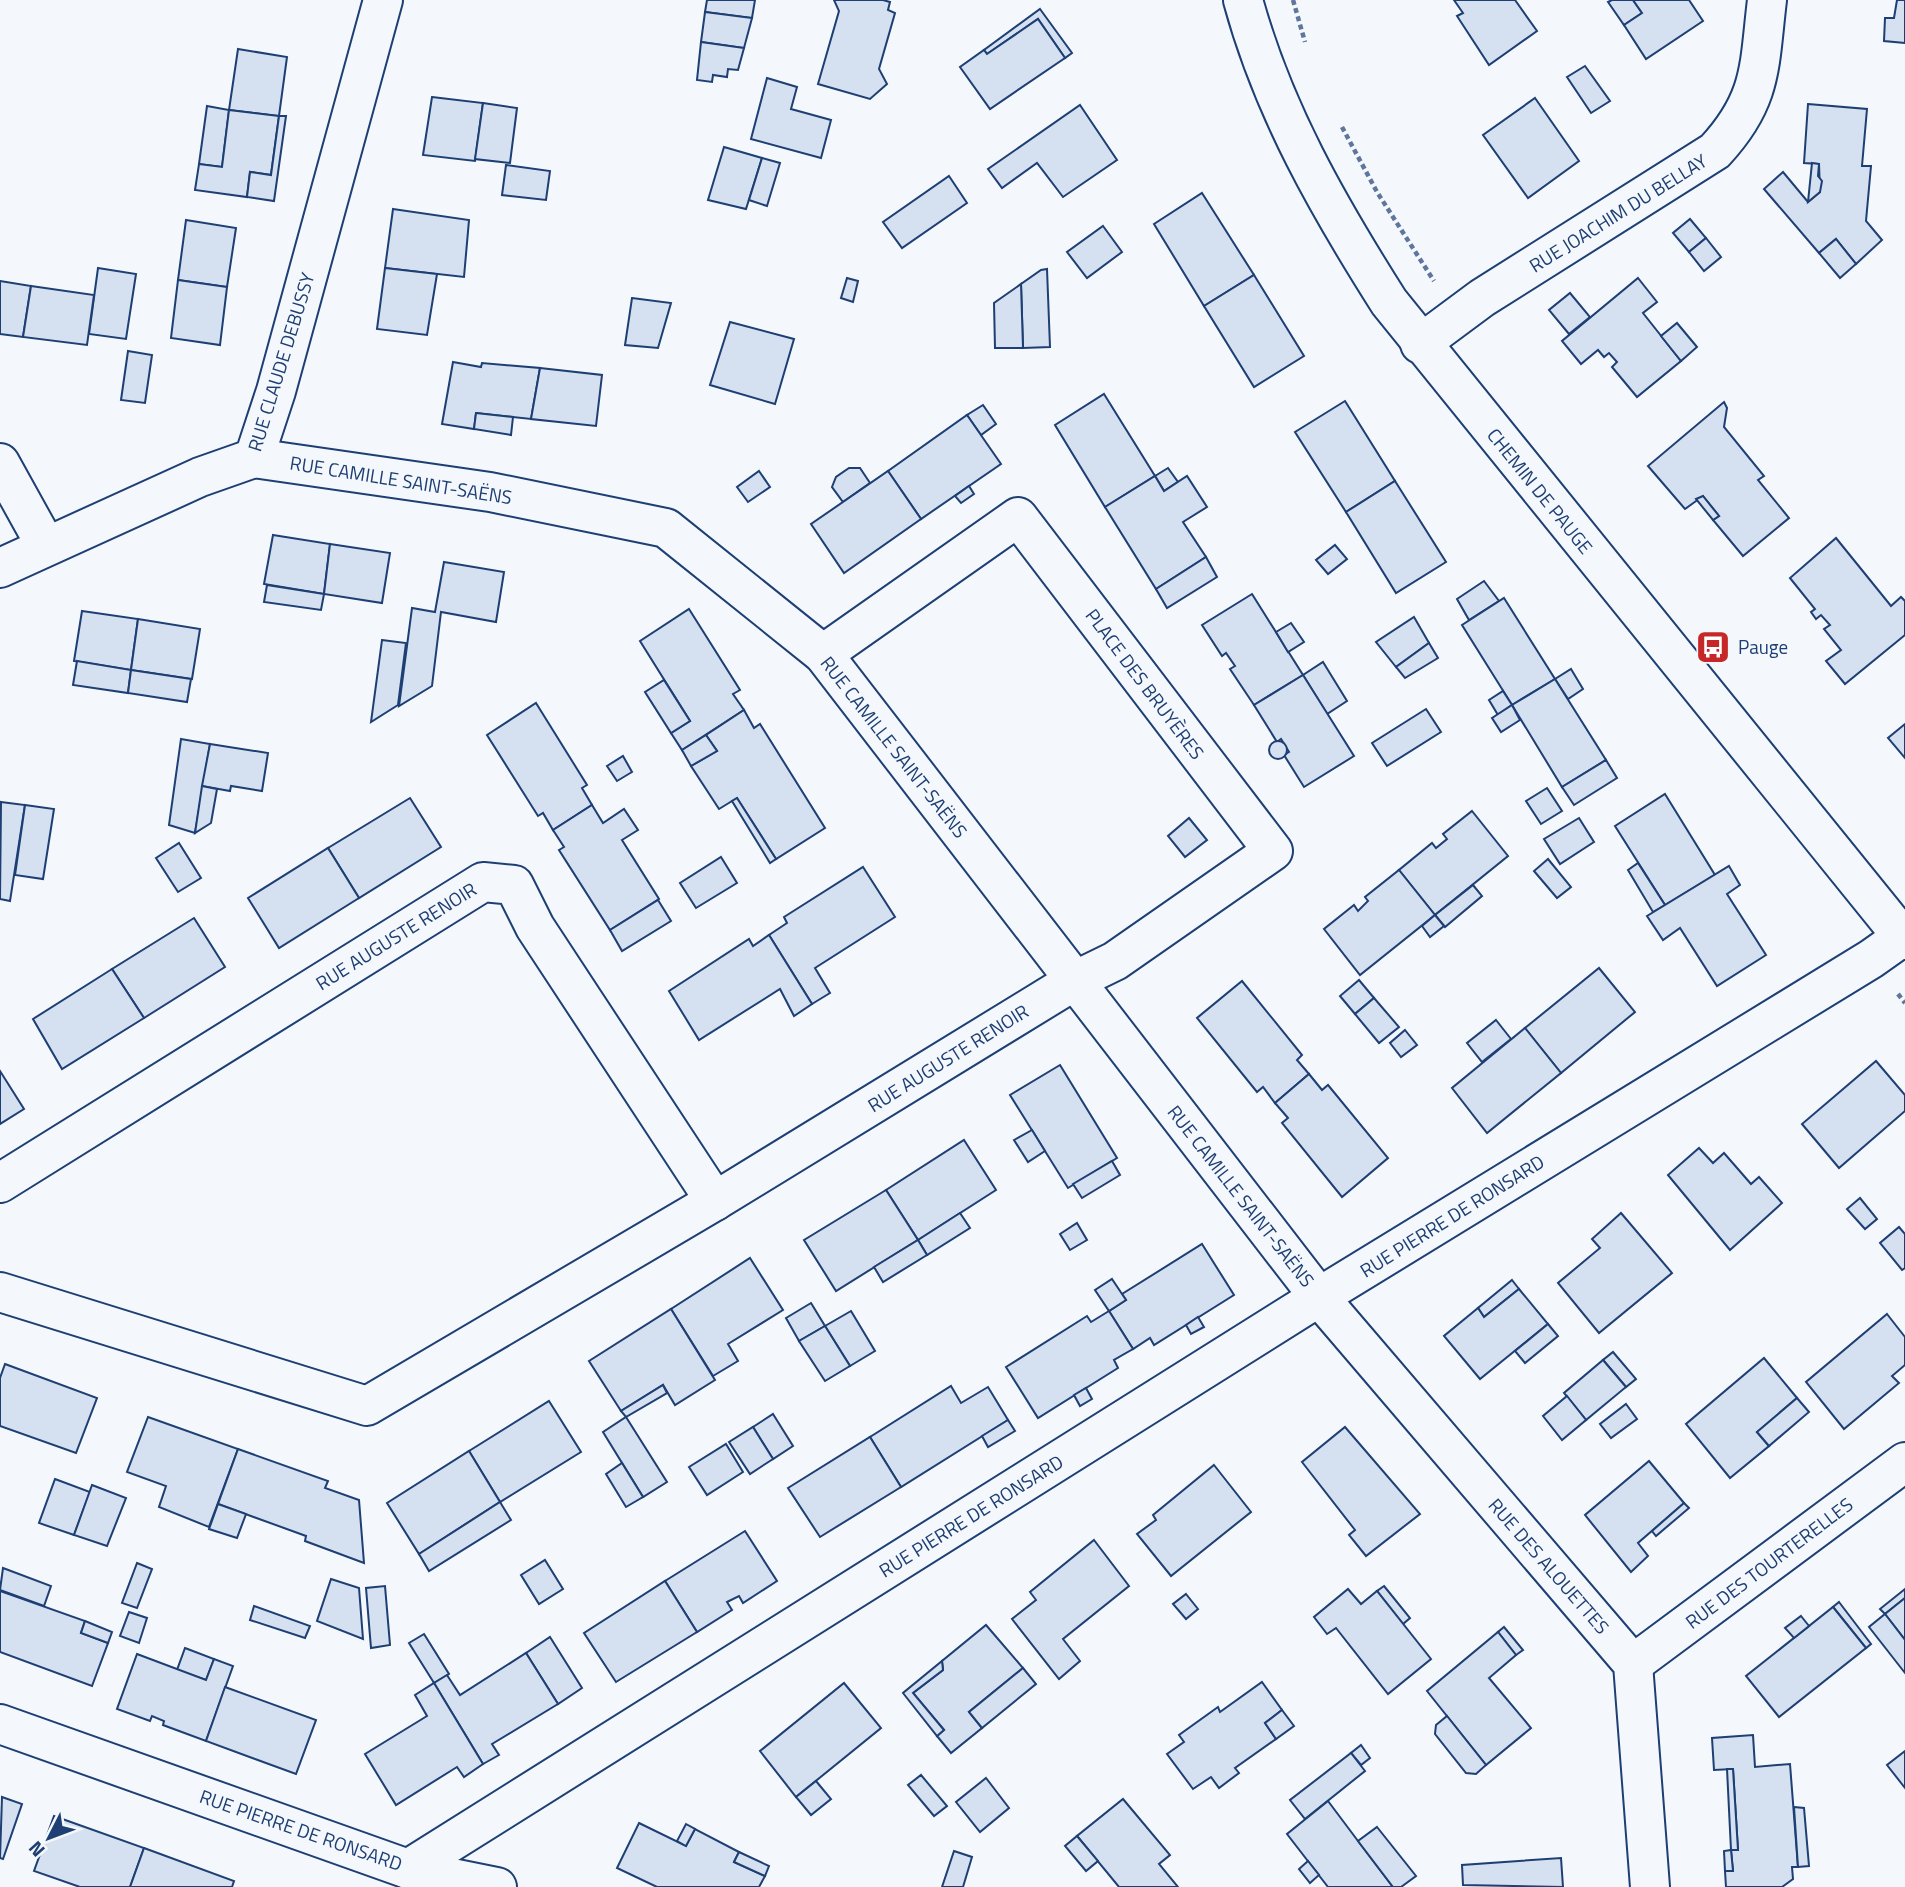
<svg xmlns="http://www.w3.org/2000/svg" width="1905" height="1887" font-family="'Titillium Web',sans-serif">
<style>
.building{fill:#d5e0f0;stroke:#1d3f73;stroke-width:2}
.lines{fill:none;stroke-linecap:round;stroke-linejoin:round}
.minor-casing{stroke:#1d3f73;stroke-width:42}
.path{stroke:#5e769c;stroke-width:4.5;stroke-dasharray:5 3.5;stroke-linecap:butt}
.minor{stroke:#f4f7fb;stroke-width:38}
.labels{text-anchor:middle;stroke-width:5;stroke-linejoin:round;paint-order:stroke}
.street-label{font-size:19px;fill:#1d3f73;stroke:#f4f7fb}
.poi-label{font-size:19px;fill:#1d3f73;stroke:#f4f7fb;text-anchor:start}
</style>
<rect width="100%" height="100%" fill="#f4f7fb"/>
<g class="building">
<polygon points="707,0 755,0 752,18 705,12"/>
<polygon points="834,0 883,0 890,2 888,10 895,13 879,69 887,84 870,99 818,84 839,11"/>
<polygon points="1454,0 1515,0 1537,31 1489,65 1457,16 1463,13"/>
<polygon points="1612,0 1633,0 1642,13 1624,25 1608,2"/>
<polygon points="1633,0 1689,0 1703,21 1646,59 1624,25 1642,13"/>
<polygon points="1897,0 1905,0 1905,43 1884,41 1885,18 1894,18"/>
<polygon points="1040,9 1072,53 1065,58 1038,19 987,54 984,50"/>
<polygon points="705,12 752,18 744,48 701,42"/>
<polygon points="1038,19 1065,58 990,109 960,67 984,50 987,54"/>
<polygon points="701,42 744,48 738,70 728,69 727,77 713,75 712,82 697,80"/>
<polygon points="238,49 287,57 279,116 229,110"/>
<polygon points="1585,66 1610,101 1591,113 1567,77"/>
<polygon points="767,78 797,87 791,109 831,120 821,158 751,139"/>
<polygon points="432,97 483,103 475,161 423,155"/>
<polygon points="1535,98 1579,161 1528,198 1483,135"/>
<polygon points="483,103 517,108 510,163 475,159"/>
<polygon points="1808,104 1867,109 1862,166 1871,166 1866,221 1882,240 1856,264 1836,239 1819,253 1764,189 1783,172 1808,202 1820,192 1819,164 1804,163"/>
<polygon points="1080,105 1117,160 1063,197 1037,163 1002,188 988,169"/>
<polygon points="207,106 229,110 222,167 199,164"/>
<polygon points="229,110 279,116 271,175 250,172 247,197 195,190 199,164 222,167"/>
<polygon points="279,116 286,116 274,201 247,197 250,172 271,175"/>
<polygon points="724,147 762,158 746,209 708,200"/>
<polygon points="762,158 780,163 767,206 749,200"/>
<polygon points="1812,163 1819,164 1818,176 1822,181 1820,192 1808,202"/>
<polygon points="506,165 550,171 546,200 502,195"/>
<polygon points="949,176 967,203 902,248 883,222"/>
<polygon points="1202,193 1254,275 1204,306 1154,224"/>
<polygon points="393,209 469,220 464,277 385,268"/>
<polygon points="1690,219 1706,238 1689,252 1673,233"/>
<polygon points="186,220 236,228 227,287 178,280"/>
<polygon points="1103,226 1122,252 1087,278 1067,252"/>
<polygon points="1706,238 1721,257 1704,271 1689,252"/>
<polygon points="1836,239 1856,264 1840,278 1819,253"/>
<polygon points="98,268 136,274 126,339 89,334"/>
<polygon points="385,268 437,274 427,335 377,329"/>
<polygon points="1047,269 1050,347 1023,348 1021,284 1041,270"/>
<polygon points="1254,275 1304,356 1254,387 1204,306"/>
<polygon points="847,278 858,281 853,302 841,298"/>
<polygon points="1638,278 1657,302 1643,313 1681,361 1637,397 1612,367 1617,362 1609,353 1604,357 1598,350 1581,364 1562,341"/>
<polygon points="178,280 227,287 220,345 171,338"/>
<polygon points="0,281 31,286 23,337 0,334"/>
<polygon points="1021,284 1023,348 995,348 994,303"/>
<polygon points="31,286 94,295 87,345 23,337"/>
<polygon points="1570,293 1590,317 1569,334 1549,310"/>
<polygon points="632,298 671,303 658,348 625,345"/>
<polygon points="730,322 794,339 775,404 710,385"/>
<polygon points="1677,323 1697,347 1681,361 1661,336"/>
<polygon points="128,351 152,355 145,403 121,400"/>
<polygon points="453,362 481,367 482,363 540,368 531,419 476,413 474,429 442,424"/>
<polygon points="540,368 602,375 596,426 531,419"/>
<polygon points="1104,394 1155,476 1105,507 1055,425"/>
<polygon points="1345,401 1395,481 1346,512 1295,432"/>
<polygon points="1724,402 1727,408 1724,427 1764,476 1758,480 1789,518 1743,556 1713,520 1719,516 1703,496 1685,509 1648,466"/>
<polygon points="983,405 996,424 981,435 967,415"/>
<polygon points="476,413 513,417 511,435 474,429"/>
<polygon points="967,415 1001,464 921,519 888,471"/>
<polygon points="849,468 860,468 870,483 843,502 832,487 836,477"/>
<polygon points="1168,468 1178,482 1164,491 1155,476"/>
<polygon points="759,471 770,487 748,502 737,487"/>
<polygon points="888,471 921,519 844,573 811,524"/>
<polygon points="1155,476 1164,491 1187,476 1207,507 1183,522 1206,557 1156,589 1105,507"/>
<polygon points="1395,481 1446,562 1396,593 1346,512"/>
<polygon points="969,486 974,494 961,503 955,496"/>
<polygon points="1703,496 1719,516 1713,520 1696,499"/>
<polygon points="273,535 330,544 324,594 264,584"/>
<polygon points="1836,538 1891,606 1901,597 1905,601 1905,635 1845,684 1826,661 1841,650 1824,629 1830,625 1821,615 1816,619 1811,612 1815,609 1790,578"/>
<polygon points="330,544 390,553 382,603 324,594"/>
<polygon points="1335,545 1347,559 1328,574 1316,560"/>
<polygon points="1206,557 1217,577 1167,608 1156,589"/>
<polygon points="444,562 504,572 496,622 441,612 432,686 399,706 412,608 435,612"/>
<polygon points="1484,581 1499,601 1469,620 1457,599"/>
<polygon points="267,585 324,594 321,610 264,602"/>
<polygon points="1252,594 1303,675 1254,705 1230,669 1235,666 1226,653 1222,656 1202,625"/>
<polygon points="1504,598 1555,679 1512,705 1462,625"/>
<polygon points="689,609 740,690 733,694 744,710 682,750 671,733 690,721 640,641"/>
<polygon points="82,611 138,619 131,670 74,661"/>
<polygon points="1414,617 1429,643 1396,667 1376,642"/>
<polygon points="138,619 200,629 192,679 131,670"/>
<polygon points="1291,623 1304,642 1288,652 1276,632"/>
<polygon points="382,640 406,643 398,705 371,722"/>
<polygon points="1429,643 1438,658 1405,678 1396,667"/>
<polygon points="77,661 131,670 128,693 73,685"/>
<polygon points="1323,662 1347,701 1327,714 1303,675"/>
<polygon points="1571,669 1583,689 1568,699 1555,679"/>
<polygon points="131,670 191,679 187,702 128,693"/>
<polygon points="1303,675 1354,756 1304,787 1284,755 1289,752 1281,739 1277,742 1254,705"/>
<polygon points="1555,679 1606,760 1562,787 1512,705"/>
<polygon points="664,680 690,721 671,733 645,692"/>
<polygon points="1503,691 1512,705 1498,715 1489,700"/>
<polygon points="536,703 587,785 582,788 592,805 553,830 543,813 538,816 487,735"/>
<polygon points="1512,705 1520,720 1501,732 1492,718"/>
<polygon points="1426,709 1441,732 1387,766 1372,743"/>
<polygon points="744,710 754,728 760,724 825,828 776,859 737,798 719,809 691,766 717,751 706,735"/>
<polygon points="1905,724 1905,758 1888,738"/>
<polygon points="706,735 717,751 691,766 682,750"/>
<polygon points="181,739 210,744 195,833 169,825"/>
<circle cx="1278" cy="750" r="9"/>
<polygon points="210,744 268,753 262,791 231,786 230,791 202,786"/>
<polygon points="623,756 632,772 617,781 607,766"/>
<polygon points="1606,760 1617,778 1574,805 1562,787"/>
<polygon points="202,786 217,789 211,823 195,833"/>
<polygon points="1547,788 1562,811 1541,824 1526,801"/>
<polygon points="1665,794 1715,875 1665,905 1615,826"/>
<polygon points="410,798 441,847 359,898 328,848"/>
<polygon points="737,798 776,859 770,863 732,801"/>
<polygon points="1,802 25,805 10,901 0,899"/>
<polygon points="25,805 54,809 43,879 15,875"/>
<polygon points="592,805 603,823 624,809 638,830 622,840 659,899 610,930 559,850 564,847 553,830"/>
<polygon points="1472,811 1508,856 1435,915 1399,870 1432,843 1436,848 1447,839 1443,834"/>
<polygon points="1189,818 1207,840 1185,857 1168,836"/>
<polygon points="1579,818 1594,842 1560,864 1544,839"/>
<polygon points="179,843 201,878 178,892 156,858"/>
<polygon points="328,848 359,898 279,948 248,898"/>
<polygon points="721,857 737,883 696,908 680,883"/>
<polygon points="1548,859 1571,887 1557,898 1534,871"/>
<polygon points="1638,863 1665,905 1653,912 1628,870"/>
<polygon points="1729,866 1740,885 1727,894 1766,955 1717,986 1680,928 1663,940 1647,916"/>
<polygon points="863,867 895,917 815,968 830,993 812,1004 769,935 787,923 784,917"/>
<polygon points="1399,870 1435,915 1360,975 1324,929 1354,905 1358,911 1368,901 1365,897"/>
<polygon points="1473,885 1482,896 1445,927 1435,915"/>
<polygon points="658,900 671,921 622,951 610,930"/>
<polygon points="1435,915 1444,926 1430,937 1422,926"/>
<polygon points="194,918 225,967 144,1018 112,969"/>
<polygon points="769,935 812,1004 794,1016 780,989 699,1040 669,991 749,939 753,946"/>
<polygon points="1599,968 1635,1012 1561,1073 1525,1028"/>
<polygon points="112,969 144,1018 62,1069 33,1019"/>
<polygon points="1359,980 1374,998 1355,1014 1340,996"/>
<polygon points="1242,981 1302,1055 1297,1060 1309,1074 1275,1103 1263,1087 1257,1092 1197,1018"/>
<polygon points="1374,998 1399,1027 1379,1043 1355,1014"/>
<polygon points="1496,1020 1511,1039 1482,1062 1467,1043"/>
<polygon points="1525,1028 1561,1073 1487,1133 1452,1088"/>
<polygon points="1405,1030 1417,1045 1401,1057 1390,1043"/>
<polygon points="1876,1061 1905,1095 1905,1111 1839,1168 1802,1124"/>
<polygon points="1060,1065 1117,1158 1068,1188 1010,1095"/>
<polygon points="0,1071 24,1109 0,1124"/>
<polygon points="1309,1074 1322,1090 1328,1085 1388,1158 1342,1197 1282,1123 1288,1118 1275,1103"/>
<polygon points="1032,1130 1045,1151 1028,1162 1014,1140"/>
<polygon points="964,1140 996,1190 918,1240 886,1190"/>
<polygon points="1699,1148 1713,1163 1724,1153 1751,1184 1759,1177 1782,1203 1730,1250 1668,1175"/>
<polygon points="1112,1161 1120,1175 1082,1198 1073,1184"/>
<polygon points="886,1190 918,1240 836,1291 804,1240"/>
<polygon points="1860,1198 1877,1219 1865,1229 1847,1209"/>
<polygon points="960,1213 970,1228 927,1255 918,1240"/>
<polygon points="1621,1213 1672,1273 1599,1333 1558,1283 1600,1248 1592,1239"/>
<polygon points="1077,1223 1087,1240 1070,1250 1060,1234"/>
<polygon points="1899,1227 1905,1234 1905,1268 1902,1270 1880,1243"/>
<polygon points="918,1240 927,1255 883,1282 874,1267"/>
<polygon points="1202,1244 1234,1295 1154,1345 1150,1338 1133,1349 1109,1311 1126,1300 1122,1294"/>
<polygon points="750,1258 783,1310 728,1344 738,1361 713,1376 671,1309"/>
<polygon points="1112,1279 1126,1300 1109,1311 1095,1290"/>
<polygon points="1512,1280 1519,1289 1484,1317 1478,1308"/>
<polygon points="1519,1289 1548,1324 1480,1379 1444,1336 1478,1308 1484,1317"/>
<polygon points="811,1303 825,1326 799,1341 786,1318"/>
<polygon points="671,1309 715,1380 675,1405 663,1385 621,1411 589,1361"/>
<polygon points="851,1311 875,1351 850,1366 825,1326"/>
<polygon points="1109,1311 1133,1349 1114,1360 1118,1368 1038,1418 1006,1367 1087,1316 1091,1322"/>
<polygon points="1887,1314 1905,1337 1905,1365 1892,1376 1899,1383 1844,1429 1806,1382"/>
<polygon points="1198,1317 1204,1327 1191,1334 1186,1325"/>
<polygon points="1548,1324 1558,1336 1525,1363 1515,1351"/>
<polygon points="825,1326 850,1366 825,1381 799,1341"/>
<polygon points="1613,1352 1636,1379 1626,1387 1603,1360"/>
<polygon points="1764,1358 1797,1398 1757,1432 1769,1446 1730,1478 1686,1424"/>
<polygon points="1603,1360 1626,1387 1586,1420 1564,1393"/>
<polygon points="5,1364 97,1398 76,1453 0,1426 0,1378"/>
<polygon points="663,1385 667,1393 626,1417 621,1411"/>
<polygon points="951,1386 961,1403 988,1387 1008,1420 901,1487 870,1437"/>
<polygon points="1086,1388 1092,1399 1080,1406 1074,1395"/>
<polygon points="1567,1396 1586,1420 1562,1440 1543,1416"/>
<polygon points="1797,1398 1809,1412 1769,1446 1757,1432"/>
<polygon points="549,1401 581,1452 500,1502 469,1451"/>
<polygon points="1626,1404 1637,1419 1611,1438 1600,1424"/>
<polygon points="773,1414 793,1446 773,1459 753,1427"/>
<polygon points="148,1417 238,1449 209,1527 159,1507 166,1486 127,1472"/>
<polygon points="626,1417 667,1482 643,1497 603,1432"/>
<polygon points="1008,1420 1015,1431 988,1447 982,1436"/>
<polygon points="753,1427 773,1459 750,1474 729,1442"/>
<polygon points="1345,1427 1420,1514 1366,1556 1349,1535 1355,1530 1302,1462"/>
<polygon points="870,1437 901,1487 820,1537 788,1488"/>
<polygon points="726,1444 743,1472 707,1495 689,1467"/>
<polygon points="238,1449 328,1481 325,1488 359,1500 364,1563 305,1541 306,1536 218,1504"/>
<polygon points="469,1451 500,1502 419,1554 387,1503"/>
<polygon points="1649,1461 1684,1503 1638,1543 1648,1556 1631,1572 1585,1515"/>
<polygon points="622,1463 643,1497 626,1507 606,1474"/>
<polygon points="1214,1465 1251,1512 1171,1576 1137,1534 1156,1520 1153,1515"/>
<polygon points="55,1479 90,1492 74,1535 39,1523"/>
<polygon points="92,1485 126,1498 107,1546 74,1535"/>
<polygon points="500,1502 511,1520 429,1571 419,1554"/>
<polygon points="1684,1503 1689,1508 1656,1536 1652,1531"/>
<polygon points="218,1504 246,1514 237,1538 209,1529"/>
<polygon points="745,1531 777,1581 743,1603 739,1596 727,1602 732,1610 697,1632 665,1581"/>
<polygon points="1094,1540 1129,1586 1063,1639 1080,1661 1059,1679 1012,1619 1036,1600 1030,1592"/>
<polygon points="545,1560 563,1589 539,1604 521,1575"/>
<polygon points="137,1563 152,1569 137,1608 122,1603"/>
<polygon points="3,1568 51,1586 44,1606 0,1590"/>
<polygon points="331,1579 359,1588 363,1639 317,1621"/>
<polygon points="665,1581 697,1632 616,1682 584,1633"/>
<polygon points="385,1586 390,1645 371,1648 366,1588"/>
<polygon points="1384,1586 1410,1618 1403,1624 1377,1591"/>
<polygon points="1348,1589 1361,1604 1377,1591 1431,1659 1388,1694 1336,1628 1327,1634 1314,1617"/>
<polygon points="1905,1589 1905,1598 1885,1614 1880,1609"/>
<polygon points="0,1591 85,1621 81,1633 108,1643 92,1686 0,1652"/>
<polygon points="1186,1594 1198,1609 1186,1619 1173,1604"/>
<polygon points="1905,1598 1905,1640 1885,1614"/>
<polygon points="1839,1602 1871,1644 1866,1648 1833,1607"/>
<polygon points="254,1606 310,1626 305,1638 250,1620"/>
<polygon points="1833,1607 1866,1648 1779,1717 1746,1676"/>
<polygon points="129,1612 147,1618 139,1643 120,1636"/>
<polygon points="1885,1614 1905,1640 1905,1673 1869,1627"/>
<polygon points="1801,1616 1809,1626 1794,1638 1785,1628"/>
<polygon points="85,1621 112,1632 108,1643 81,1633"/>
<polygon points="986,1625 1023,1668 969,1712 982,1728 951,1753 937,1736 944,1730 913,1693 943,1670 942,1661"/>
<polygon points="1504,1627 1523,1650 1516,1655 1498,1632"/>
<polygon points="1498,1632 1516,1655 1489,1678 1531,1728 1486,1765 1427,1691"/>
<polygon points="424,1634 449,1674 434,1683 409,1643"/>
<polygon points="550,1637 582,1688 558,1704 526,1653"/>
<polygon points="185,1648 214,1659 206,1680 177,1670"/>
<polygon points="526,1653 558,1704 492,1744 499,1755 483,1764 434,1683 447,1675 460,1695"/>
<polygon points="137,1654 206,1680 214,1659 233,1666 206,1741 163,1725 164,1721 152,1716 150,1721 117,1709"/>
<polygon points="942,1661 943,1670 913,1693 944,1730 937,1736 903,1693"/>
<polygon points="1023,1668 1036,1684 982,1728 969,1712"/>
<polygon points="1262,1682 1282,1710 1265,1723 1276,1739 1235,1768 1239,1773 1219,1788 1211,1777 1193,1789 1167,1754 1184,1742 1179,1735 1218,1707 1220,1712"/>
<polygon points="434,1683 483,1764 464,1777 457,1767 396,1805 365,1754 427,1716 415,1695"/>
<polygon points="844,1683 881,1728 796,1797 760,1751"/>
<polygon points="225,1687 316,1720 296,1774 206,1741"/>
<polygon points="1282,1710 1294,1726 1276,1739 1265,1723"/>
<polygon points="1447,1716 1486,1765 1476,1774 1466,1773 1435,1734 1436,1725"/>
<polygon points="1753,1735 1755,1767 1790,1764 1798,1867 1792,1867 1793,1879 1782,1887 1726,1887 1725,1871 1733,1871 1731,1850 1738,1850 1733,1769 1714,1770 1712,1738"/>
<polygon points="1361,1745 1370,1758 1361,1765 1351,1753"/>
<polygon points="1905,1751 1905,1788 1887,1765"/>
<polygon points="1351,1753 1365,1771 1305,1819 1290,1800"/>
<polygon points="1727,1769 1733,1769 1738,1850 1731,1850"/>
<polygon points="921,1775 947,1806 934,1816 908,1785"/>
<polygon points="986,1778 1009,1808 980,1832 956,1802"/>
<polygon points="816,1781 831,1799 811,1815 796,1797"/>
<polygon points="2,1797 22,1804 3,1859 0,1858"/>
<polygon points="1123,1799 1170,1855 1159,1864 1178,1887 1119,1887 1077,1836"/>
<polygon points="1328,1801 1358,1841 1393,1887 1328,1887 1287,1834"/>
<polygon points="1794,1807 1804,1808 1809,1866 1798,1867"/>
<polygon points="54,1816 144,1848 130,1887 80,1887 34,1871"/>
<polygon points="639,1823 686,1846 695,1829 739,1852 734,1862 765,1876 759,1887 657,1887 617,1868"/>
<polygon points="686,1824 695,1829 686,1846 677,1841"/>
<polygon points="1377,1827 1416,1876 1401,1887 1393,1887 1358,1841"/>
<polygon points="1077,1836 1098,1861 1086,1871 1065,1846"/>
<polygon points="144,1848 234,1881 232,1887 130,1887"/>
<polygon points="1731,1850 1733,1871 1725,1871 1724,1851"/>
<polygon points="954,1851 972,1857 963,1887 942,1887"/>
<polygon points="739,1852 769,1866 765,1876 734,1862"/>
<polygon points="1561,1858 1563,1887 1463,1885 1462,1865"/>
<polygon points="1308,1861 1319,1875 1310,1883 1299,1869"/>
</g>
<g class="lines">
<g class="minor-casing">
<g id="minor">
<path d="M1243 0C1273 110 1328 206 1389 302L1905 940"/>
<path d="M1420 344 1482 298 1715 151C1763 99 1759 66 1767 0"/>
<polyline points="254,458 490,492 666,528 823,654 1319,1297 1633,1664 1650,1887"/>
<polyline points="0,463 46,546"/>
<polyline points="0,568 200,477 254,458 276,391 383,0"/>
<polyline points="0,1183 483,882 514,885 535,927 715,1201"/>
<polyline points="0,1292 367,1406 715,1201 1074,981 1115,961 1273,851 1018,517 823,654"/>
<polyline points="1633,1664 1905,1462"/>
<polyline points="0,1724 408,1869 1319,1297 1871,959 1905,935"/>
<polyline points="408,1869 497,1887"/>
</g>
</g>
<g class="path">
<polyline points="1293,0 1305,42"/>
<polyline points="1342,127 1377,192 1434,281"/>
<polyline points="1898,994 1905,1003"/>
</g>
<use href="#minor" class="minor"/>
</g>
<defs>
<g id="bus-square" transform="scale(1.75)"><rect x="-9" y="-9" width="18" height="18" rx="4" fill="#c62828" stroke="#f4f7fb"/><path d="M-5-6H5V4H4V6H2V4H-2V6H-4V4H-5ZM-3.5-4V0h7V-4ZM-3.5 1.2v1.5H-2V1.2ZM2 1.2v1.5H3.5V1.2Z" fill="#fff"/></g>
</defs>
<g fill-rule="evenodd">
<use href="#bus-square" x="1713" y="647"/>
</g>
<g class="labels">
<g class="street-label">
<text transform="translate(1618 213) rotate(-32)" y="7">RUE JOACHIM DU BELLAY</text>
<text transform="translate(281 362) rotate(-73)" y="7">RUE CLAUDE DEBUSSY</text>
<text transform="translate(401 480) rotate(9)" y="7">RUE CAMILLE SAINT-SAËNS</text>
<text transform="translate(1540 491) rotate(51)" y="7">CHEMIN DE PAUGE</text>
<text transform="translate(1145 684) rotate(53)" y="7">PLACE DES BRUYÈRES</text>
<text transform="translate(894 747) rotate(52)" y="7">RUE CAMILLE SAINT-SAËNS</text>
<text transform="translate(396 936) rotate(-32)" y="7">RUE AUGUSTE RENOIR</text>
<text transform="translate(948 1058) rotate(-32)" y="7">RUE AUGUSTE RENOIR</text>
<text transform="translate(1241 1196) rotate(52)" y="7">RUE CAMILLE SAINT-SAËNS</text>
<text transform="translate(1452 1216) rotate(-32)" y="7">RUE PIERRE DE RONSARD</text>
<text transform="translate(971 1516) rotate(-32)" y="7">RUE PIERRE DE RONSARD</text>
<text transform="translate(1769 1563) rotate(-37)" y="7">RUE DES TOURTERELLES</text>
<text transform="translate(1549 1566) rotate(49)" y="7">RUE DES ALOUETTES</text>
<text transform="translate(301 1830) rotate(19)" y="7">RUE PIERRE DE RONSARD</text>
</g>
<g class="poi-label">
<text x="1738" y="654">Pauge</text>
</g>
</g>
<g transform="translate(49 1838) rotate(228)" stroke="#f4f7fb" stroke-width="5" paint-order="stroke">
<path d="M0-5L12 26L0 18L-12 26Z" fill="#1d3f73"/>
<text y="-10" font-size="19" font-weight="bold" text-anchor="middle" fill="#1d3f73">N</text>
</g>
</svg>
